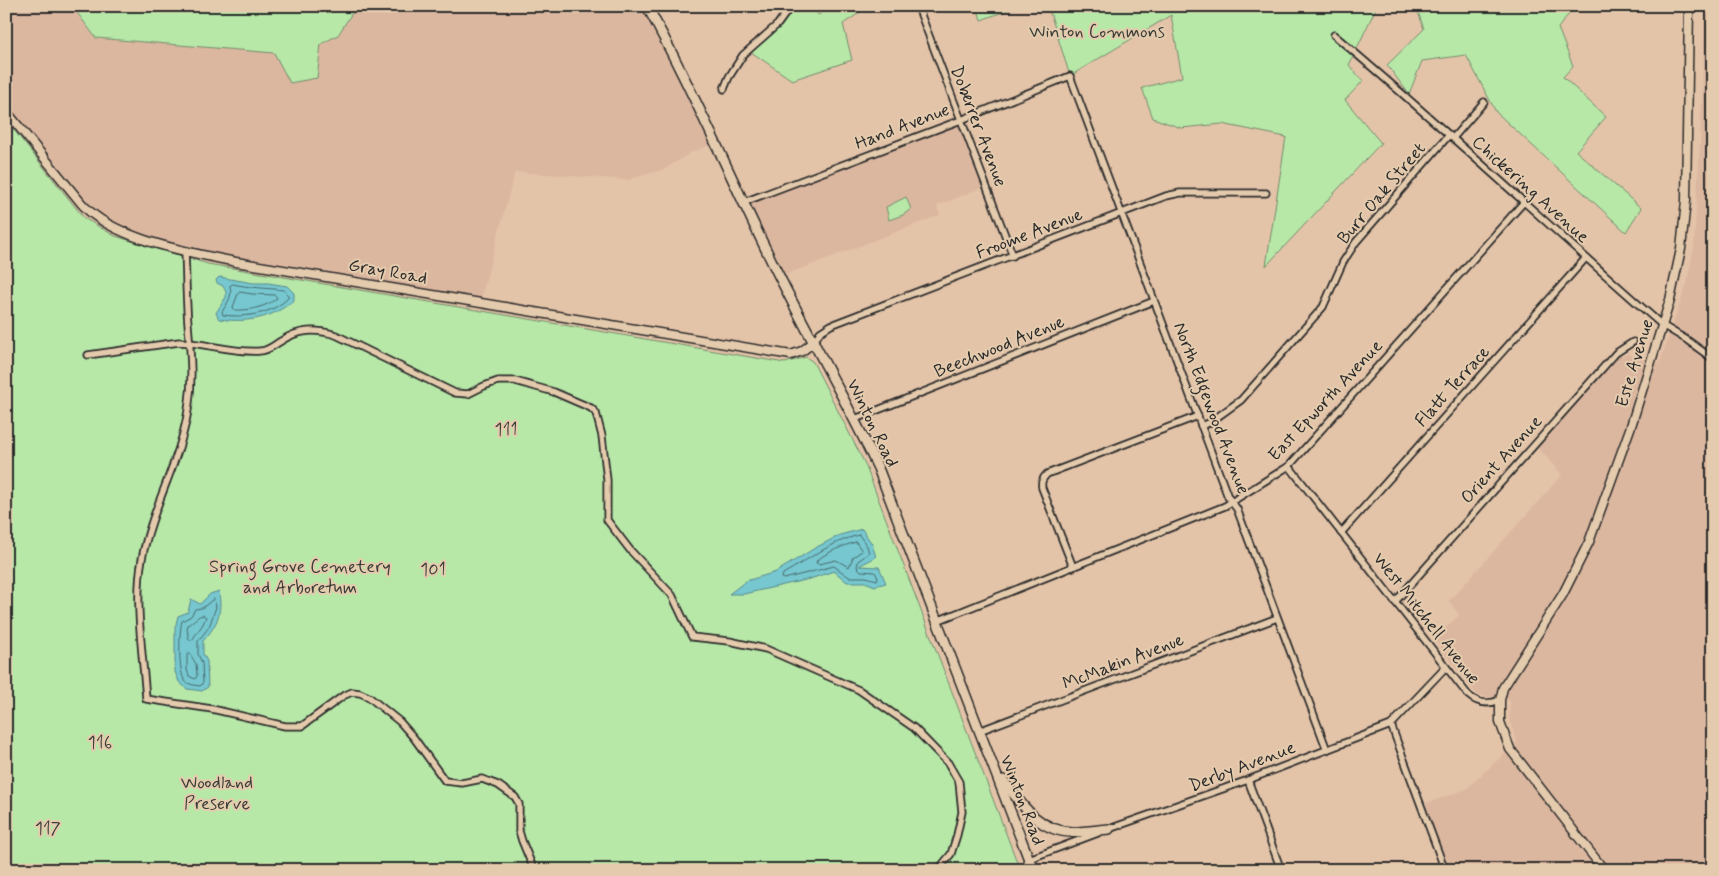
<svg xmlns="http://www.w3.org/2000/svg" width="1719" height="876" font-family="Mynerve,sans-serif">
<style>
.built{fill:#dcb7a0}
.green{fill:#b7e8a8;stroke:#718a6a}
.water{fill:#76c7cf;stroke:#58898d}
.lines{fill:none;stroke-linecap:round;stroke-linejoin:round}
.shore{stroke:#49696d;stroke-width:1}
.minor-casing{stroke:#2b2b2b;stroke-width:9}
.tertiary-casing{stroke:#2b2b2b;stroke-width:11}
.secondary-casing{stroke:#2b2b2b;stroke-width:12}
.minor{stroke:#e5cbad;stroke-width:5.5}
.tertiary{stroke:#e5cbad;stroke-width:8}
.secondary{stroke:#e5cbad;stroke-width:9}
.labels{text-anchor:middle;stroke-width:4;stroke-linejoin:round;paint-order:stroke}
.park-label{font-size:18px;fill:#393e38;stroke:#e5cbad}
.street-label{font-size:18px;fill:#2b2b2b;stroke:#e5cbad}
</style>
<rect width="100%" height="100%" fill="#e4c4a9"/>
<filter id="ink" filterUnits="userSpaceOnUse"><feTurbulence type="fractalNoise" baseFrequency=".02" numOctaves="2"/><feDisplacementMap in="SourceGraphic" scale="10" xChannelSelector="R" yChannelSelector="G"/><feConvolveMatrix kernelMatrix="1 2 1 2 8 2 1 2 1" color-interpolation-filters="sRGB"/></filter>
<g filter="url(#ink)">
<g class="built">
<polygon points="6,6 72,6 96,38 275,53 321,44 338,35 352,13 366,9 369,6 569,6 586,10 589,6 647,6 716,143 692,152 665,169 628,180 515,172 480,302 178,249 96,218 6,111"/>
<polygon points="1704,6 1713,6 1713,870 1445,870 1428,823 1425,804 1466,789 1517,742 1509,720 1510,701 1477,695 1434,639 1459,615 1449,601 1562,475 1538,448 1618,357 1628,354 1659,364 1687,283 1694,246 1700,141 1705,15"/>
<polygon points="961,120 986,186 937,206 940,215 780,277 744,202"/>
</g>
<g class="green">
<polygon points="72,6 369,6 366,9 352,13 338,35 321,44 317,78 290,83 274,53 96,38"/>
<polygon points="796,6 806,6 819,15 827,6 869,6 843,24 852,60 792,80 751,52 777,30"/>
<polygon points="977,6 1020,6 981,20"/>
<polygon points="1048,6 1377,6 1349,65 1363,81 1345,100 1381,143 1266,266 1286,137 1222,124 1181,128 1153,118 1142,88 1182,77 1171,15 1070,76"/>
<polygon points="1416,6 1575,6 1558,28 1573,66 1563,77 1606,117 1576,151 1641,208 1626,232 1496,112 1466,55 1422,61 1409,94 1387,65 1424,29"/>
<polygon points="6,120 84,218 115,236 208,264 785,363 806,357 813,362 865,464 1020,870 6,870"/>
<polygon points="906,197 911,209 903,215 889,220 886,207"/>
</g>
<g class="water">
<path d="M219 277 253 283H268L287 286 294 293V300C272 319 247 323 219 319L216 313 226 297V292L223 286 217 283 216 280Z"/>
<polygon points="862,529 872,544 876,557 859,566 879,567 886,583 875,586 865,582 847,582 834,571 810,579 744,594 729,594 746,581 776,572 815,548 840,535"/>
<path d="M219 591C222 614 218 624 203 641V654L207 661 208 687 202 691 187 689 179 682 175 672V628L178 616 188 612 191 599 200 604 210 594Z"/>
</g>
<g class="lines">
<g class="shore">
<path d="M233 284C250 288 267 288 284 290L289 297C273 314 246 318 223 315L222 312C227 303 233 297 230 286Z"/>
<path d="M240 292 252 294 275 295 277 298C267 307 248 311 234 310L233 307 238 294Z"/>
<path d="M859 535 867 546 869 553 858 561 857 567 861 571 875 572 878 578 877 580 866 577H849L834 566 784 579 782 578 783 574C808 560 830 542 859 535Z"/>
<path d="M856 542 862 551 853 557 849 567 836 560 819 564 816 563 817 560C828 552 842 546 856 542Z"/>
<path d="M214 599 216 607 209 627 198 641V654L202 663 203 683 200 686C195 685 189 685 185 681 178 673 179 632 182 621L191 616 195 609 202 608Z"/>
<path d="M203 615 206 617 203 624 192 640H189L187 629 188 625C192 622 199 615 203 615Z"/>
<polygon points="190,654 196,664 197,676 195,679 189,676 187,670 187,655"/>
</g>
<g class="minor-casing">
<g id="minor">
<polyline points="918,7 1013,256"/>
<path d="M1334 35C1446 129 1552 229 1662 325L1687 340 1713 359"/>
<polyline points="724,89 729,77 743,55 778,24 791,6"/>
<polyline points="1453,138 1484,102"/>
<polyline points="744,202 961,120 1070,76 1228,497 1237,509 1327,750"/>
<path d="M185 251C186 275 186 299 188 323 190 350 193 376 189 403 183 457 152 505 142 559 134 600 143 656 146 699L212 709 285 726H302L343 696 352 692 360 693 369 697 400 722 414 738 445 781 462 783 482 779 498 785 515 797 519 804V831L522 841 534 870"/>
<polyline points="814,342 820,332 831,325 1166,196 1180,193 1266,193"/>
<path d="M88 355 179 342C206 343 233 353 260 351 268 351 274 345 281 341 299 329 316 329 336 335L455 393 468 394 484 386 498 381H515L554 392 591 408 596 413 602 436 607 480V520L630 550 672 595 692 637 729 641 766 649 859 690 914 728 948 763 959 782 962 812 957 835 951 854 938 870"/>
<polyline points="855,419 1154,301"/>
<polyline points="1201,426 1209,423 1241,400 1323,307 1343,262 1356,242 1449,135"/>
<path d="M1289 466 1468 695C1478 704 1488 705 1500 700"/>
<polyline points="1341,533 1585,259"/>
<path d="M1073 567 1042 488C1041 482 1042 479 1047 474L1198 416"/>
<polyline points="1395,602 1616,353 1633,342"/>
<polyline points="937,621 1225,506 1289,466 1523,203"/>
<polyline points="1391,725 1445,870"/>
<polyline points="979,731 1277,618"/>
<polyline points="1248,780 1281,870"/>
<polyline points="1106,830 1248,780 1391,725 1446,667"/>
<polyline points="1029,859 1098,833"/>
</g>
</g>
<g class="tertiary-casing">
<g id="tertiary">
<path d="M6 111 82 204C114 240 189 252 236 262L791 355 802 351 814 342"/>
<polyline points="1604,870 1510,749 1500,722 1500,700 1503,688 1563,594 1589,542 1631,426 1670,300 1681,249 1686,201 1689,6"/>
</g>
</g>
<g class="secondary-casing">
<g id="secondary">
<path d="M647 6C695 93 733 184 777 272 810 338 847 402 878 468L1033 870"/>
<path d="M1003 780C1021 804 1039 832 1073 832 1085 832 1097 830 1109 829"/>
</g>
</g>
<use href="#minor" class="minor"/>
<use href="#tertiary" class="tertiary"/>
<use href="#secondary" class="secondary"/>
</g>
</g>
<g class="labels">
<g class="park-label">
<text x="1097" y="37">Winton Commons</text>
<text x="506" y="435">111</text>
<text x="300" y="572">Spring Grove Cemetery<tspan x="300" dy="21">and Arboretum</tspan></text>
<text x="433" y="575">101</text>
<text x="100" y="748">116</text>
<text x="217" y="788">Woodland<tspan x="217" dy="21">Preserve</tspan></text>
<text x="48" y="834">117</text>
</g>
<g class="street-label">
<text transform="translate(902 126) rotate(-21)" y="6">Hand Avenue</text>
<text transform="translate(979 126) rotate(69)" y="6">Doberrer Avenue</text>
<text transform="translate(1531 189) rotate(42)" y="6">Chickering Avenue</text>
<text transform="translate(1381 193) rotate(-50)" y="6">Burr Oak Street</text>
<text transform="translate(1029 233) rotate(-21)" y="6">Froome Avenue</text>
<text transform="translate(388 271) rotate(10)" y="6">Gray Road</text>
<text transform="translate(999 346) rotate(-22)" y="6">Beechwood Avenue</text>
<text transform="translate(1634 363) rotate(-73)" y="6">Este Avenue</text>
<text transform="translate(1452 386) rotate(-48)" y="6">Flatt Terrace</text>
<text transform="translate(1325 400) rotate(-47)" y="6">East Epworth Avenue</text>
<text transform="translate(1212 408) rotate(69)" y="6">North Edgewood Avenue</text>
<text transform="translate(873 423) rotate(64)" y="6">Winton Road</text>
<text transform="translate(1501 459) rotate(-48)" y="6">Orient Avenue</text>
<text transform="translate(1427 618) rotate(52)" y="6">West Mitchell Avenue</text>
<text transform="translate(1123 661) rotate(-21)" y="6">McMakin Avenue</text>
<text transform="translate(1242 766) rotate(-21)" y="6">Derby Avenue</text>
<text transform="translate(1023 800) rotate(69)" y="6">Winton Road</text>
</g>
</g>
<rect width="1719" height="876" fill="none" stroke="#e5cbad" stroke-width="25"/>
<rect x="12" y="12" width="1694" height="851" fill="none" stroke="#2b2b2b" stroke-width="2" filter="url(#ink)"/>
</svg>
